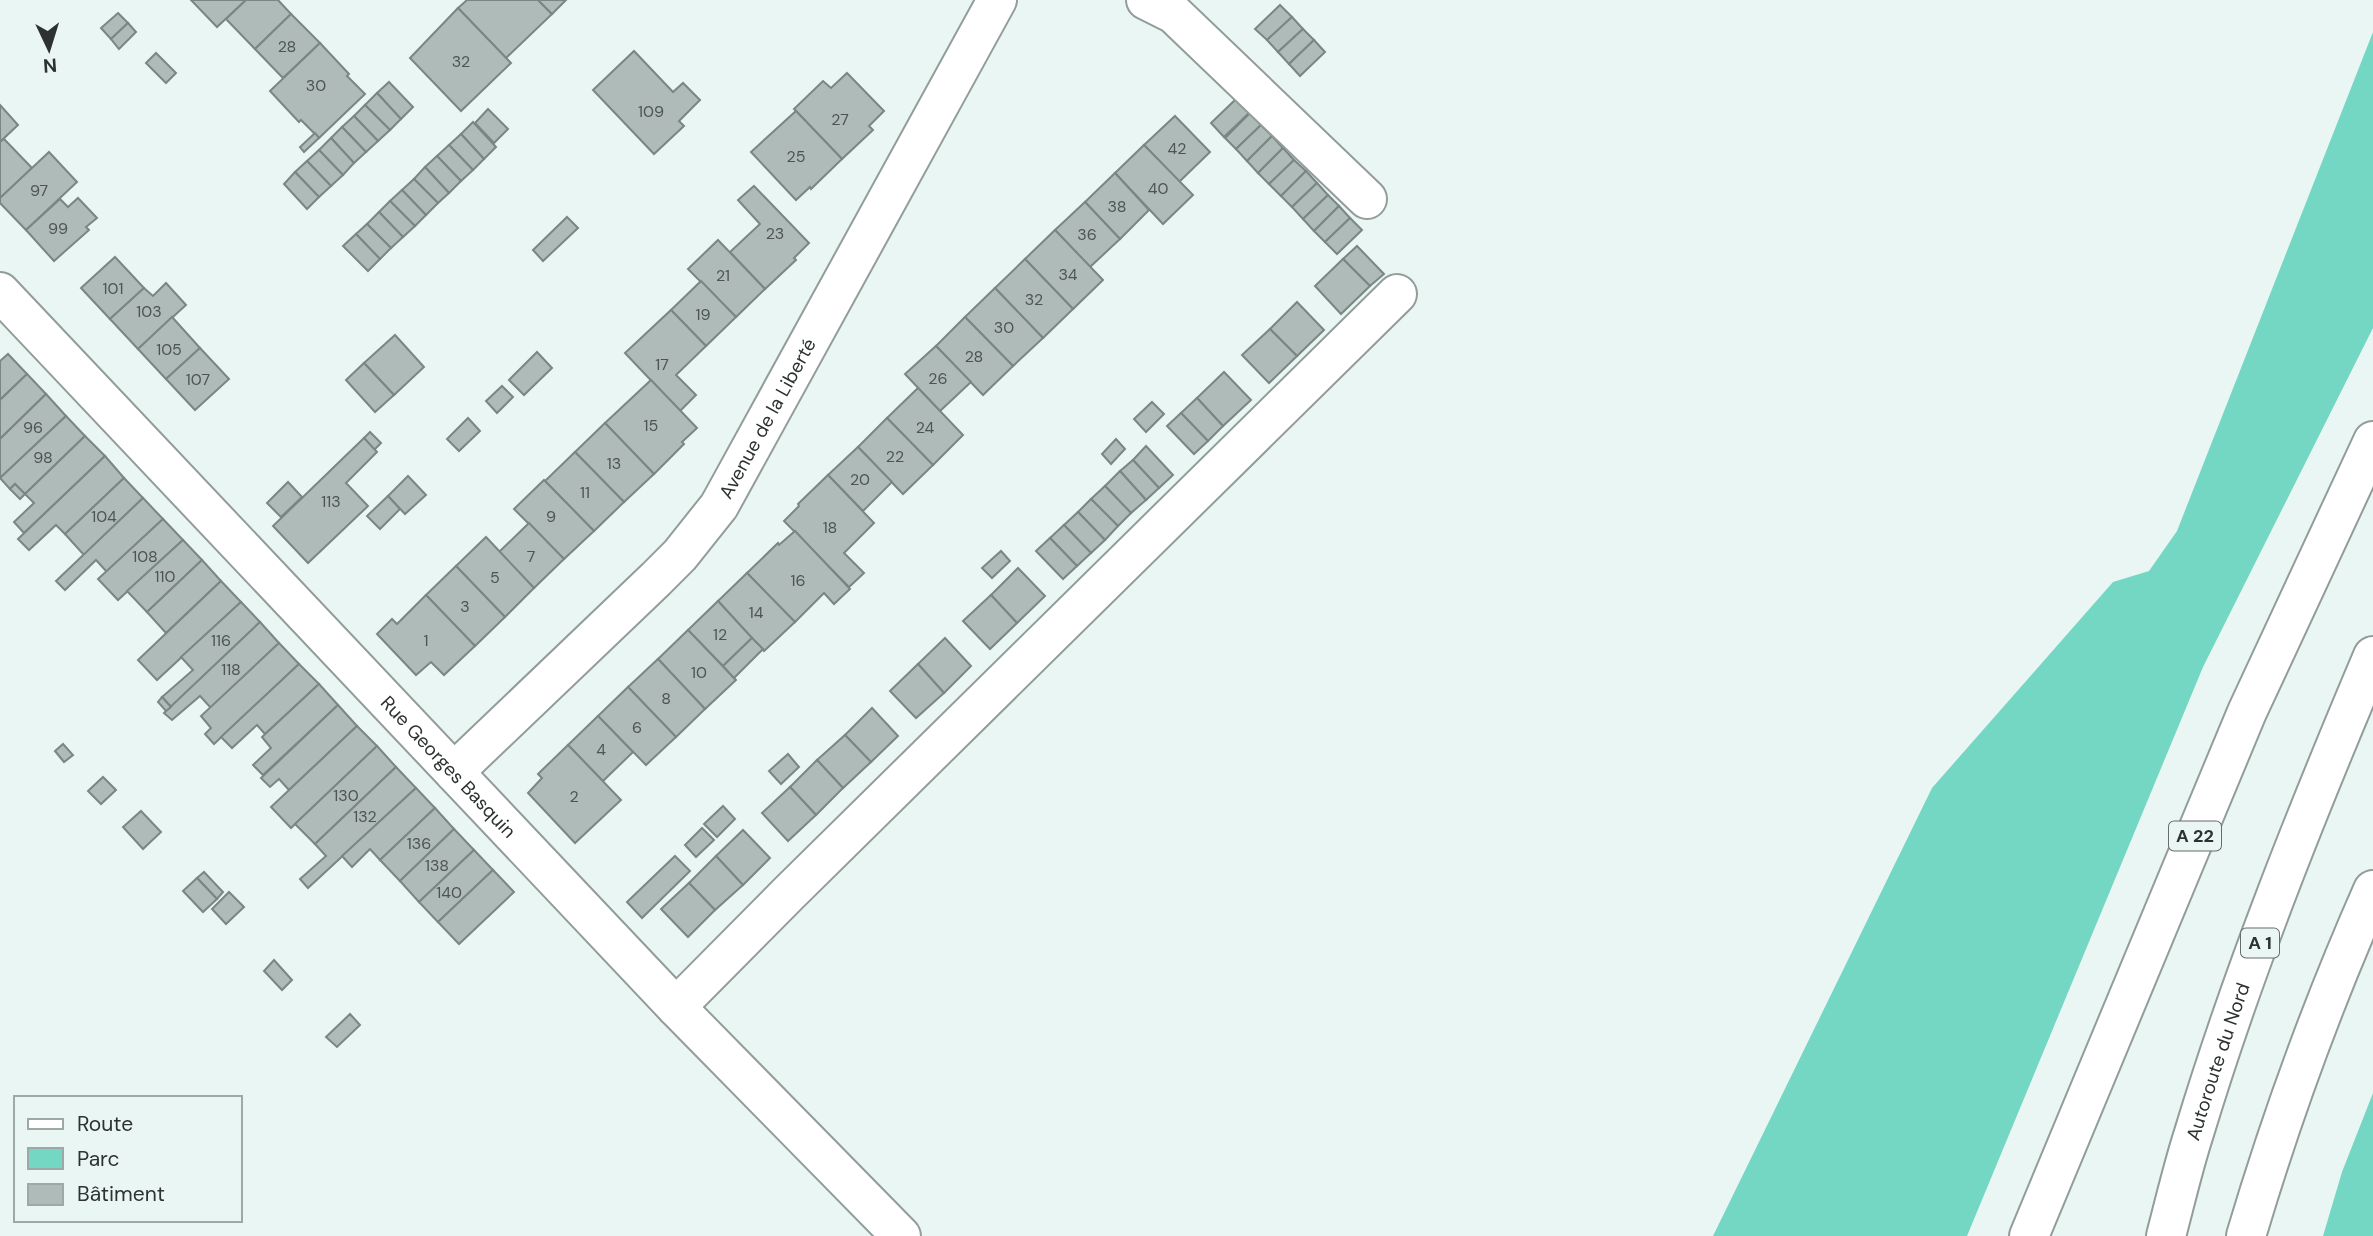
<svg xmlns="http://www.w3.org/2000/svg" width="2373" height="1236" font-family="'DM Sans',sans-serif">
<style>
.green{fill:#74d7c3}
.building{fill:#afbbb8;stroke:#7a8683;stroke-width:2}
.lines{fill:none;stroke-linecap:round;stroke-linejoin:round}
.minor-casing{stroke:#929d9a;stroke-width:42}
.highway-casing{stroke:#929d9a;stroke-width:42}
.minor{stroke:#fff;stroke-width:38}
.highway{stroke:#fff;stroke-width:38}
.labels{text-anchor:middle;stroke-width:5;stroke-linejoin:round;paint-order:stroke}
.number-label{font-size:16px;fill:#4e5453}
.shield{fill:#eaf6f3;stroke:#666d6b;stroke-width:2}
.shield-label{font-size:18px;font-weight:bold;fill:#2d3231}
.street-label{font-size:19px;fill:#2d3231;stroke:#eaf6f3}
</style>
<rect width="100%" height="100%" fill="#eaf6f3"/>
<g class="green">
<polygon points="2373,32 2373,328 2203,667 1967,1236 1713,1236 1932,788 2113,582 2149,571 2177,531"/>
<polygon points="2373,1093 2373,1236 2323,1236 2342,1172"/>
</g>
<g class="building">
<polygon points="191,0 246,0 217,27"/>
<polygon points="246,0 278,0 291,14 255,49 226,19"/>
<polygon points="467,0 538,0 552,14 506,58 458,8"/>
<polygon points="538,0 566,0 552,14"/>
<polygon points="1280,5 1292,17 1267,40 1255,29"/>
<polygon points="458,8 511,63 461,111 410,58"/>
<polygon points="118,13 128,23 111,39 101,28"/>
<polygon points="291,14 320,43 283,78 255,49"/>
<polygon points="1292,17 1303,29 1278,52 1267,40"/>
<polygon points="128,23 136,32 119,49 111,39"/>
<polygon points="1303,29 1314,40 1289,64 1278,52"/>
<polygon points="1314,40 1325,52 1300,76 1289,64"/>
<polygon points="320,43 349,74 347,76 365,94 319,138 301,120 299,122 270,91"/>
<polygon points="634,51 673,92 683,83 700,100 679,121 684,126 654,154 593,90"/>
<polygon points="156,53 176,73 166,83 146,63"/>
<polygon points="847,73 884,111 869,126 873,130 842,159 794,109 823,81 831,88"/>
<polygon points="389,82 413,107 401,119 377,93"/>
<polygon points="377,93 401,119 390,130 365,105"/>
<polygon points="1236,99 1249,113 1224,137 1211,123"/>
<polygon points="0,105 18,125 0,142"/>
<polygon points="365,105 390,130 378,141 354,116"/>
<polygon points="488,109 508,129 494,143 475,123"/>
<polygon points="796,111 842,159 811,189 810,187 796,200 751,152"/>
<polygon points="1250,113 1261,125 1236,149 1225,138"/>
<polygon points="354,116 378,141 366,152 342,127"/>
<polygon points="1175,116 1210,152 1179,182 1144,145"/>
<polygon points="473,122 496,147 484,159 461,134"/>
<polygon points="1261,125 1272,136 1247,161 1236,149"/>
<polygon points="342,127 366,152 354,163 331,138"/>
<polygon points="315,133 319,138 304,152 300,147"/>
<polygon points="461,134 484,159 473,170 449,145"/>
<polygon points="1272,136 1283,148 1258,173 1247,161"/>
<polygon points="331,138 354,163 343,175 319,150"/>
<polygon points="4,139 32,168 0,198 0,142"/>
<polygon points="449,145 473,170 461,181 437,156"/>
<polygon points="1144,145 1193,195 1163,224 1115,173"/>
<polygon points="1283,148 1294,160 1269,184 1258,173"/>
<polygon points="319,150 343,175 331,186 307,161"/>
<polygon points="49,152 77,182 26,230 0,203 0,198"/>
<polygon points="437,156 461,181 449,193 425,167"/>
<polygon points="1294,160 1306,171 1281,196 1269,184"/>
<polygon points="307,161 331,186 319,197 295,172"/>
<polygon points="425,167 449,193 438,203 414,179"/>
<polygon points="1306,171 1317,183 1292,207 1281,196"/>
<polygon points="295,172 319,197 307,209 284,184"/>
<polygon points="1115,173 1149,210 1120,239 1085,202"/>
<polygon points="414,179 438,203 426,215 402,190"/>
<polygon points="1317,183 1328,195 1303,219 1292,207"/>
<polygon points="754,186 809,243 794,258 796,260 765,289 730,252 760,224 738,200"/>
<polygon points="402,190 426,215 415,226 390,201"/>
<polygon points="1328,195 1339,206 1314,231 1303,219"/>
<polygon points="78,198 97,218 86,227 89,230 54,261 26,230 60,199 68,207"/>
<polygon points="390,201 415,226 403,237 379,212"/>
<polygon points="1085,202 1120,239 1090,267 1055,230"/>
<polygon points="1339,206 1350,218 1325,242 1314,231"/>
<polygon points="379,212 403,237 391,248 367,224"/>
<polygon points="567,217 578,228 543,261 533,250"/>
<polygon points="1350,218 1362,230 1337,254 1325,242"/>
<polygon points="367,224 391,248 380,259 356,234"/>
<polygon points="1055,230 1103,280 1073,309 1025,259"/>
<polygon points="356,234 380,259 368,271 343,246"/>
<polygon points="718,240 765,289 736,317 688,269"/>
<polygon points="1357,246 1384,274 1370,286 1343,259"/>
<polygon points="115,257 144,288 110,319 81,288"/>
<polygon points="1025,259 1073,309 1043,338 995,288"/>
<polygon points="1343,259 1370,286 1341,314 1315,286"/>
<polygon points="701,281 736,317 706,346 671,310"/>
<polygon points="166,283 186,305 138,349 110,319 144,288 153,296"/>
<polygon points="995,288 1043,338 1013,366 965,317"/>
<polygon points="1297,302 1324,330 1297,356 1270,329"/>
<polygon points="671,310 706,346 676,375 696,395 680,411 625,353"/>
<polygon points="172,317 200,348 166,379 138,349"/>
<polygon points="965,317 1013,366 983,395 936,346"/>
<polygon points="1270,329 1297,356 1269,383 1242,355"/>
<polygon points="395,335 424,367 394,395 364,363"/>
<polygon points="936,346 971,382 940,411 905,374"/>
<polygon points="200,348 229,379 195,410 166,379"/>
<polygon points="537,352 552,368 524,395 509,380"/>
<polygon points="8,354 27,374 0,400 0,361"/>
<polygon points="364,363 394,395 375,412 346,380"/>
<polygon points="1224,372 1251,400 1223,426 1197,398"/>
<polygon points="27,374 46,394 0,439 0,400"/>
<polygon points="651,380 697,428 682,442 684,444 654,474 605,423"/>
<polygon points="502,386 513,397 497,413 486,401"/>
<polygon points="918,388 963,435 933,465 887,418"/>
<polygon points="46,394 66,416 0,478 0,439"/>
<polygon points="1197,398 1223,426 1208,441 1181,413"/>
<polygon points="1152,402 1164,414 1146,432 1134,419"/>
<polygon points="1181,413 1208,441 1194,454 1167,426"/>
<polygon points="66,416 85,436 25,494 15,484 10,489 0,478"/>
<polygon points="468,418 480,431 459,451 447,439"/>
<polygon points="887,418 933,465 903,494 858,447"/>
<polygon points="605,423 654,474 624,502 575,452"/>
<polygon points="370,432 381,443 374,450 364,438"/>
<polygon points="85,436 105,456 24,533 14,522 34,503 25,494"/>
<polygon points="364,438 377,452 346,483 368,506 308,563 273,526"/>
<polygon points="1116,439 1125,449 1111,464 1102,454"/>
<polygon points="1146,446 1173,475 1159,488 1133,460"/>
<polygon points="858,447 892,482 863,511 828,475"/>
<polygon points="575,452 624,502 594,531 545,481"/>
<polygon points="105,456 124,478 65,534 56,525 29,550 18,539"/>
<polygon points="1133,460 1159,488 1146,500 1120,471"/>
<polygon points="1120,471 1146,500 1131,513 1105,486"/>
<polygon points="828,475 874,523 844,553 864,573 849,587 784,521 799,506 798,504"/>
<polygon points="408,476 426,495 405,514 388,496"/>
<polygon points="124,478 143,498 84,555 65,534"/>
<polygon points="544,480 594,531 564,559 514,509"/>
<polygon points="288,482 302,497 281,517 267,503"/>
<polygon points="15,484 25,494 20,499 10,489"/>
<polygon points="1105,486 1131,513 1118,526 1091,499"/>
<polygon points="388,496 400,509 380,529 367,516"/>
<polygon points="143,498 163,519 107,572 96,560 65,590 56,581"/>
<polygon points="1091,499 1118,526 1105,540 1078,512"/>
<polygon points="1078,512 1105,540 1091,553 1064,525"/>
<polygon points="163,519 183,540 118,600 98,579"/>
<polygon points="529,523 564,559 534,588 499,552"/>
<polygon points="1064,525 1091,553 1077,566 1050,538"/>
<polygon points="795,531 850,589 834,604 824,593 795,622 747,573 778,543 779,545"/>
<polygon points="486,537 534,588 505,617 456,566"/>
<polygon points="1050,538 1077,566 1063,579 1036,551"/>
<polygon points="183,540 202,560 147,612 127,591"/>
<polygon points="1001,551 1010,561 992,578 982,568"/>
<polygon points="202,560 221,581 166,633 147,612"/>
<polygon points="456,566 505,617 475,646 426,595"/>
<polygon points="1018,568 1045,596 1017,623 991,595"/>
<polygon points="747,573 795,622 764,651 718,601"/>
<polygon points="221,581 241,602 157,680 138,660"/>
<polygon points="426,595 475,646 444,675 431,662 416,675 377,634 392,619 397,624"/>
<polygon points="991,595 1017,623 990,649 963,621"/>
<polygon points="718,601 752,638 723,666 688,630"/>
<polygon points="241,602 260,622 171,707 162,697 193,670 181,657"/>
<polygon points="260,622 279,643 211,708 200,696 172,720 164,713"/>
<polygon points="688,630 736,680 705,709 658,659"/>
<polygon points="752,638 763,649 734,678 723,666"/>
<polygon points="945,638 971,666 944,693 918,664"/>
<polygon points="279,643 299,664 214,744 205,734 211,728 201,716"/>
<polygon points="658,659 705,709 676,737 628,687"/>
<polygon points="299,664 319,684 265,734 257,725 232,748 221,737"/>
<polygon points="918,664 944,693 916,718 890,691"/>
<polygon points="319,684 338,705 263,775 253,765 271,748 262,737"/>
<polygon points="628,687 676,737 646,765 598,716"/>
<polygon points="162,697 171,707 166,711 158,702"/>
<polygon points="338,705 357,726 289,790 279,779 270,787 261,778"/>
<polygon points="872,708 898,736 871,762 845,735"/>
<polygon points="598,716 633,752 603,781 568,745"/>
<polygon points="357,726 377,746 291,828 271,807"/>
<polygon points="845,735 871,762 843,788 817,760"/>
<polygon points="63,744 73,755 64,762 55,751"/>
<polygon points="568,745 621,800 575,843 528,793 542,778 538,774"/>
<polygon points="377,746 396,767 315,844 295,824"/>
<polygon points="788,754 799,767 781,784 769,771"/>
<polygon points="817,760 843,788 816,815 790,787"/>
<polygon points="396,767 416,788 308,888 300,879 326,856 315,844"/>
<polygon points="103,777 116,790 101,804 88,791"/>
<polygon points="790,787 816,815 788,841 762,813"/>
<polygon points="416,788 435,808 380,860 370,849 352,867 342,856"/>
<polygon points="723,806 735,819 717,837 704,824"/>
<polygon points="435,808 454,829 400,881 380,860"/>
<polygon points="141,811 161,832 143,849 123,827"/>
<polygon points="702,828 714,840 696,857 685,845"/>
<polygon points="454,829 474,850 419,902 400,881"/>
<polygon points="743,830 770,858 743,885 716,856"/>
<polygon points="474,850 493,870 438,922 419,902"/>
<polygon points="675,856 690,871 642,918 627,902"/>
<polygon points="716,856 743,885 715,910 689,883"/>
<polygon points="493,870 514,892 459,944 438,922"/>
<polygon points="204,872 223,892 217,899 197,878"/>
<polygon points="197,878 217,899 203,912 183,891"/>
<polygon points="689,883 715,910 688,937 661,909"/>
<polygon points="229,892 244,907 226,924 212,909"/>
<polygon points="274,960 292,980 282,990 264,971"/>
<polygon points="350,1014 360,1025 337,1047 326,1037"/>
</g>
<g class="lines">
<g class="minor-casing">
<g id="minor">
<polyline points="1146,0 1174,14 1367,199"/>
<path id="s1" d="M0 292 676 1007 901 1236"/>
<path id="s2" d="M454 772 656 579 680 555 719 506 997 0"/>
<polyline points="676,1007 788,894 1397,294"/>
</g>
</g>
<g class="highway-casing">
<g id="highway">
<polyline points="2029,1236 2247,712 2373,441"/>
<path id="s3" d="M2166 1236C2175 1202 2183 1167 2194 1133 2243 971 2307 812 2373 656"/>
<path d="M2246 1236C2281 1118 2323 1003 2373 890"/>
</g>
</g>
<use href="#minor" class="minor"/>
<use href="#highway" class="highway"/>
</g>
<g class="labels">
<g class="number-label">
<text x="287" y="52">28</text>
<text x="461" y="67">32</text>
<text x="316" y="91">30</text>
<text x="651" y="117">109</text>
<text x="840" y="125">27</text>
<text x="1177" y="154">42</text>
<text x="796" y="162">25</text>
<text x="1158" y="194">40</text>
<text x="39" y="196">97</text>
<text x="1117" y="212">38</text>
<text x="58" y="234">99</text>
<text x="775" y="239">23</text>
<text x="1087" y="240">36</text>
<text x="1068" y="280">34</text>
<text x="723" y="281">21</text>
<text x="113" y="294">101</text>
<text x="1034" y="305">32</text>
<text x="149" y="317">103</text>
<text x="703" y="320">19</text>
<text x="1004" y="333">30</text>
<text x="169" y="355">105</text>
<text x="974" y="362">28</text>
<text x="662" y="370">17</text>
<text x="938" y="384">26</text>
<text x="198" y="385">107</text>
<text x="651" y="431">15</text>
<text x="33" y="433">96</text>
<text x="925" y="433">24</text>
<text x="895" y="462">22</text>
<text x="43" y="463">98</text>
<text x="614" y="469">13</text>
<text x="860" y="485">20</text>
<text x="585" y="498">11</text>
<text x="331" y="507">113</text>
<text x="104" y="522">104</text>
<text x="551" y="522">9</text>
<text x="830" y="533">18</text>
<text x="145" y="562">108</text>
<text x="531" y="562">7</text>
<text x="165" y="582">110</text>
<text x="495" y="583">5</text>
<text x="798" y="586">16</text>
<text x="465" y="612">3</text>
<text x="756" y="618">14</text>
<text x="720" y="640">12</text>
<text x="221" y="646">116</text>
<text x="426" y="646">1</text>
<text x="231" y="675">118</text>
<text x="699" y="678">10</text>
<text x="666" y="704">8</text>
<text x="637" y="733">6</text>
<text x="601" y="755">4</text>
<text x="346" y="801">130</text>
<text x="574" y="802">2</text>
<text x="365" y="822">132</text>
<text x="419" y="849">136</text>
<text x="437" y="871">138</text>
<text x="449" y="898">140</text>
</g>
<g class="shield">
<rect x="2169" y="821.5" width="52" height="29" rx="5"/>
<rect x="2241" y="928.5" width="38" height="29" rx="5"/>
</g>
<g class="shield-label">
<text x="2195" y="842">A 22</text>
<text x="2260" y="949">A 1</text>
</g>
<g class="street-label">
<text dy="7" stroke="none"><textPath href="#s2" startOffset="476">Avenue de la Liberté</textPath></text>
<text dy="7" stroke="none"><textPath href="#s1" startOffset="653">Rue Georges Basquin</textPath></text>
<text dy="7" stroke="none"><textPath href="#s3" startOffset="182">Autoroute du Nord</textPath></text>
</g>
</g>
<rect x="14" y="1096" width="228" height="126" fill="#eaf6f3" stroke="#9ea8a5" stroke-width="2"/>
<rect x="28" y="1119" width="35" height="10" fill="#ffffff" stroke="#9ea8a5" stroke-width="2"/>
<text x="77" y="1131" font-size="21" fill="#2d3231">Route</text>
<rect x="28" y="1148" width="35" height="21" fill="#74d7c3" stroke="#9ea8a5" stroke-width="2"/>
<text x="77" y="1166" font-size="21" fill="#2d3231">Parc</text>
<rect x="28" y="1184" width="35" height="21" fill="#afbbb8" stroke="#9ea8a5" stroke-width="2"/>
<text x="77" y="1201" font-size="21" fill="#2d3231">Bâtiment</text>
<g transform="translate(49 49) rotate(176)" stroke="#eaf6f3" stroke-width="5" paint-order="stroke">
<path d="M0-5L12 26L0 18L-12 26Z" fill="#2d3231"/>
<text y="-10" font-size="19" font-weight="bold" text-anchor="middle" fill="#2d3231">N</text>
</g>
</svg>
